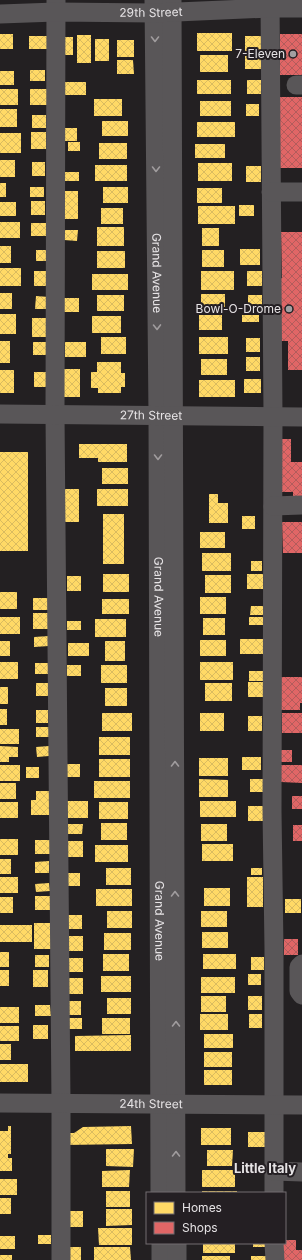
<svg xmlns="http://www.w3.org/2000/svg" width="302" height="1260" font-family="Inter,sans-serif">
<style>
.homes{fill:url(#homes-cross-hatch)}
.shops{fill:url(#shops-cross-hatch)}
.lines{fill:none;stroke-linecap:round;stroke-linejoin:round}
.minor{stroke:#595658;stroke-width:19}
.oneway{stroke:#a09c9e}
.poi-dot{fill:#a29fa1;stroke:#241f23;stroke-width:1.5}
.labels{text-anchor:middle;stroke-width:4;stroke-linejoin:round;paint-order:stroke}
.street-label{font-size:12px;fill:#e6e3e5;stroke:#241f23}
.poi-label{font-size:12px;fill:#e6e3e5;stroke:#241f23;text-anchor:end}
.neighbourhood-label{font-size:13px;font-weight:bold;fill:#e6e3e5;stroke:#241f23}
</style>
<defs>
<pattern id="homes-cross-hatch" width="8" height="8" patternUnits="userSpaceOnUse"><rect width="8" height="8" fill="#ffd966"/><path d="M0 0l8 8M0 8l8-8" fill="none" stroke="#dabb5f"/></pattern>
<pattern id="shops-cross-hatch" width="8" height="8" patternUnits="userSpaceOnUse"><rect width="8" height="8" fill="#e06666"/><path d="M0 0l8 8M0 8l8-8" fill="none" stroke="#b25c5c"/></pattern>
</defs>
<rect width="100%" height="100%" fill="#232022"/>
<g class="homes">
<rect x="197" y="33" width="35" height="18"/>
<rect x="0" y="34" width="13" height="15"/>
<rect x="77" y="35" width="14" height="28"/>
<rect x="29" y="36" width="19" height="13"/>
<rect x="245" y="36" width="17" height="33"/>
<rect x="60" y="37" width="13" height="18"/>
<rect x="95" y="39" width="14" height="22"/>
<rect x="117" y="40" width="17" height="17"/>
<rect x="200" y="55" width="28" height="17"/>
<polygon points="117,60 133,60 134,74 117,74"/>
<rect x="30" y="70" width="15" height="11"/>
<rect x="0" y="71" width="14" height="14"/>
<rect x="197" y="80" width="34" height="14"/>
<rect x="247" y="80" width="14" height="14"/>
<rect x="63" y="82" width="23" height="13"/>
<rect x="0" y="89" width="18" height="16"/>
<rect x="30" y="89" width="17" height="16"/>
<rect x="94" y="99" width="28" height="17"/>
<rect x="200" y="101" width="31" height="15"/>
<rect x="246" y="104" width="13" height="12"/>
<rect x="0" y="109" width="17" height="18"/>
<rect x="32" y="115" width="14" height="13"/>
<rect x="102" y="121" width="26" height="15"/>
<rect x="197" y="122" width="38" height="15"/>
<rect x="62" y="128" width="15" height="13"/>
<rect x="31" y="132" width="15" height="17"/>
<rect x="0" y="133" width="21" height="20"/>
<rect x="68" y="142" width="12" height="9"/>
<rect x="99" y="143" width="28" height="16"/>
<rect x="195" y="144" width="30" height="14"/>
<rect x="0" y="160" width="15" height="17"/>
<rect x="32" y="162" width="13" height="14"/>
<rect x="198" y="163" width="34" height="18"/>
<rect x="95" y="165" width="32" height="16"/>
<rect x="246" y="166" width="15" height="16"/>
<rect x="64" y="172" width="15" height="9"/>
<rect x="0" y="183" width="6" height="14"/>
<rect x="30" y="187" width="14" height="10"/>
<rect x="103" y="187" width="25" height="16"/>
<rect x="197" y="188" width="25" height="15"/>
<polygon points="63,191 78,191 78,219 64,219"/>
<rect x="31" y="201" width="14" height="14"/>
<rect x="0" y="202" width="16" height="14"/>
<rect x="239" y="205" width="15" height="11"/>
<rect x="198" y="206" width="37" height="18"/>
<rect x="101" y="208" width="22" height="16"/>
<rect x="0" y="222" width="20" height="16"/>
<rect x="31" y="223" width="15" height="13"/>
<rect x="97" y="227" width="27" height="19"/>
<rect x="202" y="228" width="17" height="18"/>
<polygon points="65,230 78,230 77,241 64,240"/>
<rect x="0" y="246" width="11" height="17"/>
<rect x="240" y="249" width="20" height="16"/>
<rect x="36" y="250" width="11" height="11"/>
<rect x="202" y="250" width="22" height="17"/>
<rect x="97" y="251" width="28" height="17"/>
<rect x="0" y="268" width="21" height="18"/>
<rect x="34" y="271" width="14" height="15"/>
<rect x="201" y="271" width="33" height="19"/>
<rect x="247" y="271" width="15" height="15"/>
<rect x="92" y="274" width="36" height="16"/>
<rect x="0" y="293" width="12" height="16"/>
<rect x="201" y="294" width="24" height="16"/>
<rect x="97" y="295" width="27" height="16"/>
<rect x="248" y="295" width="14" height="14"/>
<polygon points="36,296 49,297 49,309 35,309"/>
<rect x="64" y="298" width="15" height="14"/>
<rect x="0" y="314" width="16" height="20"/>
<rect x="199" y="315" width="23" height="15"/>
<rect x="242" y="315" width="17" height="7"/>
<rect x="92" y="316" width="29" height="17"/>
<rect x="32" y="318" width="15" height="19"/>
<rect x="101" y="337" width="25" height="17"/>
<rect x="199" y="337" width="29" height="17"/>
<rect x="246" y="338" width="14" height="14"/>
<rect x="0" y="341" width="10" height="22"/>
<rect x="33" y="342" width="14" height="13"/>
<rect x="65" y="342" width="21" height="15"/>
<rect x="246" y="357" width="14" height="14"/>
<rect x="201" y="359" width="26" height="16"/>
<polygon points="97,362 121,362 121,373 125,373 125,387 121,387 121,393 98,393 98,388 91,388 91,372 97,372"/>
<rect x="64" y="369" width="16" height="28"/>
<rect x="0" y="370" width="14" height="23"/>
<rect x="34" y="372" width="15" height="15"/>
<rect x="244" y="379" width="17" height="14"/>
<rect x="199" y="380" width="36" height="17"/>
<polygon points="79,444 127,444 127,462 98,462 98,458 79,458"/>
<rect x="0" y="452" width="28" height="99"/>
<rect x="102" y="468" width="26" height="16"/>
<rect x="65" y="489" width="14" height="33"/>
<rect x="97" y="489" width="31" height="17"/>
<polygon points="209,494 218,494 218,503 228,503 228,523 209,523"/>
<rect x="103" y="514" width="21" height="50"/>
<rect x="242" y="516" width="13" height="13"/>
<rect x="200" y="532" width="25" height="16"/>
<rect x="202" y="553" width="29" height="18"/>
<rect x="251" y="561" width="11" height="10"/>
<rect x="103" y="574" width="26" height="18"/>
<rect x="247" y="574" width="16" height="15"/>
<rect x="205" y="575" width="26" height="18"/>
<rect x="67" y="576" width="14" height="15"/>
<rect x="0" y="592" width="17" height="17"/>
<rect x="200" y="597" width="26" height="17"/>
<rect x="33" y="598" width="15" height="12"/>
<rect x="102" y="599" width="27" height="15"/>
<polygon points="251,606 264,606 264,615 250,615"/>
<rect x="33" y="613" width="15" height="16"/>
<rect x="0" y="617" width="20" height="17"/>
<polygon points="249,617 263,617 264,625 249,625"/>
<rect x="203" y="618" width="22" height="17"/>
<rect x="95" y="619" width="31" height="18"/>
<rect x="67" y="621" width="14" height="9"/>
<polygon points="49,636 49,646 34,647 34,637"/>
<rect x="240" y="639" width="23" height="15"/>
<rect x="200" y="640" width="26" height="16"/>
<rect x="0" y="641" width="10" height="15"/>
<rect x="105" y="641" width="20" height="20"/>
<rect x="68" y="643" width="21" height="13"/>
<rect x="0" y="662" width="18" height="17"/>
<rect x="200" y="662" width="33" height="18"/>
<rect x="35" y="663" width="14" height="11"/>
<rect x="67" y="665" width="14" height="11"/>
<rect x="101" y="665" width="26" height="18"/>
<rect x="249" y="671" width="14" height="10"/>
<rect x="248" y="682" width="15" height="15"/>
<rect x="36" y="683" width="13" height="13"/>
<rect x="205" y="683" width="27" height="18"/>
<rect x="0" y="687" width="8" height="17"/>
<rect x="105" y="688" width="22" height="18"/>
<rect x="0" y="709" width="7" height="16"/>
<rect x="36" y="710" width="12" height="13"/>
<rect x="102" y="713" width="30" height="18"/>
<rect x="200" y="713" width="24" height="18"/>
<rect x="248" y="716" width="14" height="15"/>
<rect x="36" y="727" width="15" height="10"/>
<rect x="0" y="729" width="19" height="15"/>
<rect x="99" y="737" width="31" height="18"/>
<polygon points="0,746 18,747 18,757 9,757 9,762 0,762"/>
<polygon points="49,746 49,756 37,757 36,747"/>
<rect x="242" y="757" width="19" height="13"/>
<rect x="199" y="758" width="29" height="18"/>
<rect x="99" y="759" width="31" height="18"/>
<rect x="65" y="764" width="15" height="13"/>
<rect x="0" y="765" width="20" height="16"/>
<rect x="26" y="767" width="13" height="11"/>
<polygon points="199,779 228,780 228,797 199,797"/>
<rect x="250" y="779" width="13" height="13"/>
<rect x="94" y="781" width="36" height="17"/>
<rect x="0" y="783" width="16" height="16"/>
<polygon points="36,791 50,791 50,815 31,815 31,800 36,800"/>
<rect x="66" y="801" width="22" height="17"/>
<rect x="200" y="801" width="36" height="16"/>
<rect x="0" y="802" width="18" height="16"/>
<rect x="99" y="802" width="29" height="17"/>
<rect x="248" y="806" width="15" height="15"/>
<rect x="101" y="823" width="26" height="17"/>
<polygon points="68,824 83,824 82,834 68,834"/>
<rect x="201" y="824" width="26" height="17"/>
<rect x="0" y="839" width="18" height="16"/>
<rect x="35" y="840" width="15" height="14"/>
<rect x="68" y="841" width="15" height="16"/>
<rect x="202" y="844" width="31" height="17"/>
<rect x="95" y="845" width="33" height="17"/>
<rect x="0" y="859" width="11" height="15"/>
<polygon points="49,861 49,873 35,873 35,862"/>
<rect x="106" y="868" width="25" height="17"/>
<rect x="251" y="868" width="11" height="7"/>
<rect x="66" y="873" width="14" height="13"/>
<rect x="0" y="877" width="18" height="16"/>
<rect x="247" y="877" width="16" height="30"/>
<polygon points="49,883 50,891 36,892 35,884"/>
<rect x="204" y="888" width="26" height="18"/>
<rect x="96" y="889" width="36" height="17"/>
<rect x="35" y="896" width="15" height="14"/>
<rect x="0" y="897" width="13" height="16"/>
<rect x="285" y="899" width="16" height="14"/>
<rect x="107" y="911" width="25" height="17"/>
<rect x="201" y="911" width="26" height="16"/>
<rect x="68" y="915" width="14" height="14"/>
<rect x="34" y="923" width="17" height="26"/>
<rect x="0" y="925" width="32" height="17"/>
<rect x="202" y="932" width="26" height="16"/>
<rect x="104" y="933" width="27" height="17"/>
<rect x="67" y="936" width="16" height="15"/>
<rect x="0" y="952" width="9" height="15"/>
<rect x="103" y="954" width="26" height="17"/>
<rect x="203" y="954" width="33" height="15"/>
<rect x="35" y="955" width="14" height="12"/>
<rect x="251" y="957" width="13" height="13"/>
<rect x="67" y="958" width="16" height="14"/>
<rect x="0" y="970" width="9" height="16"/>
<rect x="33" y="970" width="15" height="17"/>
<rect x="248" y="974" width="13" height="11"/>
<rect x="101" y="976" width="30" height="16"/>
<rect x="201" y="977" width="34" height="16"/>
<rect x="67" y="978" width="16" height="16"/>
<rect x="201" y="996" width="25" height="16"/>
<rect x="248" y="996" width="14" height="14"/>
<rect x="107" y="998" width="24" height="16"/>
<rect x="68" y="1001" width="13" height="14"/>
<polygon points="35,1005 50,1005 51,1016 35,1016"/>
<rect x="0" y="1007" width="19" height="16"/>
<rect x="200" y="1014" width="28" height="16"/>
<rect x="249" y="1014" width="13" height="14"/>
<rect x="69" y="1018" width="13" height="11"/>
<rect x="102" y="1018" width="28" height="16"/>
<rect x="33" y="1025" width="15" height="14"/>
<rect x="0" y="1026" width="19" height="15"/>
<rect x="204" y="1034" width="29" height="14"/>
<polygon points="131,1035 131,1051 75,1051 75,1036"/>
<rect x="0" y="1044" width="11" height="16"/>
<rect x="204" y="1052" width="28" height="15"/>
<rect x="0" y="1064" width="28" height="18"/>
<rect x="204" y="1070" width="28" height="15"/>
<polygon points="8,1126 11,1126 11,1154 8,1154 8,1158 12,1158 12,1171 0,1171 0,1131 8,1131"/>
<polygon points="131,1126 132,1144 65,1145 65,1133 74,1133 83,1127"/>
<rect x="201" y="1128" width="30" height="17"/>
<rect x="248" y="1132" width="19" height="15"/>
<polygon points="106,1149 134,1149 133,1167 106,1166"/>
<polygon points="207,1150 233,1150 232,1166 207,1166"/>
<polygon points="130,1170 129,1187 102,1187 102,1171"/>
<rect x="202" y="1170" width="33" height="17"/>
<rect x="0" y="1179" width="17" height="16"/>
<rect x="106" y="1191" width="24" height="16"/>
<rect x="202" y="1191" width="35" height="2"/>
<rect x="0" y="1198" width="11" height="16"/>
<polygon points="106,1209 132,1209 132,1225 106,1226"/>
<rect x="69" y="1211" width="14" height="16"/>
<polygon points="98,1228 132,1228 132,1245 99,1245"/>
<rect x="38" y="1235" width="13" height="9"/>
<rect x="0" y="1236" width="15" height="13"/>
<rect x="203" y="1243" width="32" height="10"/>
<rect x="253" y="1243" width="12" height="4"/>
<rect x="66" y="1247" width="15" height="13"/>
<polygon points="94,1247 130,1247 131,1260 94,1260"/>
<rect x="0" y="1255" width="12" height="5"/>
<rect x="202" y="1256" width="28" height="4"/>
<rect x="251" y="1256" width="16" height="4"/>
</g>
<g class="shops">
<rect x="280" y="34" width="22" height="41"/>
<rect x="278" y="97" width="24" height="71"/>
<polygon points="281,232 302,232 302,370 288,370 288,341 277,341 277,278 282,278"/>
<polygon points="277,439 291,439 291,462 302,462 302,498 293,498 293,492 276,492"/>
<polygon points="282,522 302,522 302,553 283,553"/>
<polygon points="280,677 302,677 302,703 300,703 300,710 280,710"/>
<rect x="282" y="713" width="20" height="20"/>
<rect x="281" y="750" width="11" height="12"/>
<polygon points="281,765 302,765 302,783 281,782"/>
<rect x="292" y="796" width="10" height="13"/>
<rect x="293" y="825" width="9" height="16"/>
<rect x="284" y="939" width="14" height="16"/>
<polygon points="285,1240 296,1240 296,1250 302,1250 302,1260 280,1260 283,1243 285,1243"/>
</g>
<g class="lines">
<g class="minor">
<polyline points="56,0 55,414 61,1103 61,1260"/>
<path id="s1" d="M154 0 158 415 160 1193"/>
<polyline points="172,0 176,1193"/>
<polyline points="270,0 273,416 272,811 274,949 274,1193"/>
<path id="s2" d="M0 14 56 12 154 13 270 8H302"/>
<polyline points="296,85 302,85"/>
<polyline points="271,192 302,192"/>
<path id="s3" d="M0 414 302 417"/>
<polyline points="273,506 302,505"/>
<polyline points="302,964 299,967 299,991 302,995"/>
<path id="s4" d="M0 1103 302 1105"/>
<polyline points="274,1171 302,1172"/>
<polyline points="161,1243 161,1260"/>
<polyline points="177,1243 177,1260"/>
<polyline points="274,1243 275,1260"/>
</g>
</g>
<defs><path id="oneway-chevron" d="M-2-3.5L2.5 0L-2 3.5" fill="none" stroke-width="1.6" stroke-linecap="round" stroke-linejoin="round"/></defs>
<g class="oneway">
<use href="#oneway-chevron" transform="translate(155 39) rotate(90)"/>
<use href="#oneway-chevron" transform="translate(156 169) rotate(90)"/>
<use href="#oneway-chevron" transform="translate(157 327) rotate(89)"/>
<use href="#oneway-chevron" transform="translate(158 457) rotate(90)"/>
<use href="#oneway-chevron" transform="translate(175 764) rotate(-90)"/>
<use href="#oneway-chevron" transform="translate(175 894) rotate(-90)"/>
<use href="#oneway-chevron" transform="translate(176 1024) rotate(-90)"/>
<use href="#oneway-chevron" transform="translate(176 1154) rotate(-90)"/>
</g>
<g class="poi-dot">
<circle cx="293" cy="54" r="4"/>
<circle cx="289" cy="309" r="4"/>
</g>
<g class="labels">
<g class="street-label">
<text dy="4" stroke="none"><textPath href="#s2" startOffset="151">29th Street</textPath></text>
<text dy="4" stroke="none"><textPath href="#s1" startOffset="273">Grand Avenue</textPath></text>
<text dy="4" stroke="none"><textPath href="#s3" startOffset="151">27th Street</textPath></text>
<text dy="4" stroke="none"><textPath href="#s1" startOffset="597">Grand Avenue</textPath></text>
<text dy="4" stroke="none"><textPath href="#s1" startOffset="921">Grand Avenue</textPath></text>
<text dy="4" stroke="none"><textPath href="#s4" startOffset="151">24th Street</textPath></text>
</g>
<g class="poi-label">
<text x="285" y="58">7-Eleven</text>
<text x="281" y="313">Bowl-O-Drome</text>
</g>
<g class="neighbourhood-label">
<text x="265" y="1173">Little Italy</text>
</g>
</g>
<rect x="146" y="1192" width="140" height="52" fill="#241f23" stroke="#726d71"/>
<rect x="154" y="1202" width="20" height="12" fill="#ffd966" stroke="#726d71"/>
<text x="182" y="1212" font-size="12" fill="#e6e3e5">Homes</text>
<rect x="154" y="1222" width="20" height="12" fill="#e06666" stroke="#726d71"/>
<text x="182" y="1232" font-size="12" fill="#e6e3e5">Shops</text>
</svg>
